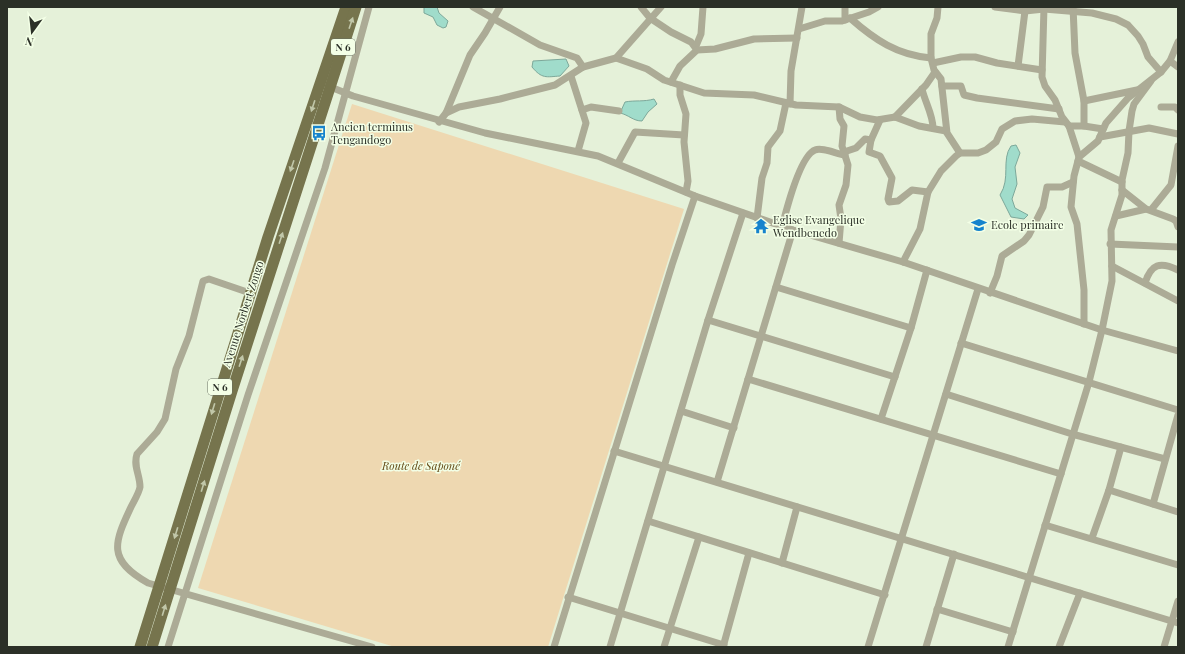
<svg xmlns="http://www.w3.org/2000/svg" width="1185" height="654" font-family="'Playfair Display',serif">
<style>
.green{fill:#eed8b1}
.water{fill:#a0dccb;stroke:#7da89a}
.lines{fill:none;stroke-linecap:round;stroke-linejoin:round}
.street{stroke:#acab96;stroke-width:7}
.primary{stroke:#76744d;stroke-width:11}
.oneway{fill:#c1c7a9}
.labels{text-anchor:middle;stroke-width:3;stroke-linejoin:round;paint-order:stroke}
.shield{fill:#f3ffe6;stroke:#676e60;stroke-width:1}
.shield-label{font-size:10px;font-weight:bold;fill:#2b3027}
.poi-label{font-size:11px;fill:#2b3027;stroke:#f3ffe6;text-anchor:start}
.street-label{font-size:11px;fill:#2b3027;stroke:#f3ffe6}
.park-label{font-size:11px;font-style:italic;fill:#624914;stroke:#f3ffe6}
</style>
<rect width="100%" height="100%" fill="#e5f1d9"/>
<polygon class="green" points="352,104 684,209 548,647 395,647 198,588"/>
<g class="water">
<polygon points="424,7 437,7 439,13 448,21 446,27 443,28 437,25 433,17 424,13"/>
<path d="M566 59 569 66 560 76C546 77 542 79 532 67L533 61Z"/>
<path d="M654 99 657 104 648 112 642 121C633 121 629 115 620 113L625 102C635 100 644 102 654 99Z"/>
<path d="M1016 145 1020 153 1015 167 1017 184 1012 199 1015 208 1028 215 1024 219 1011 217 1000 195C1011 178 1001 160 1011 146Z"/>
</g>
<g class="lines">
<g class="street">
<polyline points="473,7 540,45 577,58 583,67"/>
<polyline points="641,7 650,18 671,32 691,42 697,50"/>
<polyline points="845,7 845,20"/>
<polyline points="938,7 937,18 931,34 931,58 934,70 941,79 947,133 960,153"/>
<polyline points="995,7 1025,11 1044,9 1092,13 1116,19 1128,25 1138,36 1143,44 1148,57 1161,72"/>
<polyline points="1044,7 1042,77 1045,86 1055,100 1062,117 1069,126 1079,157 1074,176 1071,207 1077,224 1084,290 1084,324"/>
<polyline points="1073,7 1075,53 1084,101 1084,126"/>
<path d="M850 18C875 40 897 55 931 58"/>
<polyline points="799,29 825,21 842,21 869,12 878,7"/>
<polyline points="696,46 701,34 703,7"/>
<polyline points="616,58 647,69 664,80 704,93 754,95 796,105 839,107 860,117 877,120 895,117 919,126 946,131"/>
<polyline points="1170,61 1178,67"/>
<polyline points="933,63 961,57 975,57 997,63 1042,70"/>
<polyline points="1018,66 1025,11"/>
<polyline points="571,76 586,123 578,151"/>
<polyline points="671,82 680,66 697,50 715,49 754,39 797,38"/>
<polyline points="680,85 680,95 686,114 684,142 688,181 686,192"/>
<polyline points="328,86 353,96 485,133 598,156 695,196 793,230 903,262 1102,330 1178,351"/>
<polyline points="942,86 961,86 964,95 977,98 1059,109"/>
<path d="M922 89C925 102 933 115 933 128"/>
<polyline points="1084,101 1137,90"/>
<polyline points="790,104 791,71 802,7"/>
<polyline points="839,107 840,119 844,126 842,146 848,165 846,185 839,205 841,219 839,243"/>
<polyline points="1161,107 1175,107 1178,110"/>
<polyline points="582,110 591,107 619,111"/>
<polyline points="446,113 470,55 485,33 500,7"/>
<polyline points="895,117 926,85 935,72"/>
<polyline points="439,122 446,113 459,107 500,99 555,85 583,67 616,58 661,7"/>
<polyline points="1069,126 1084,126 1103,129"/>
<polyline points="1100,137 1149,128 1178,134"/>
<polyline points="871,140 880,120"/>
<polyline points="844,152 856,148 865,139 871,140 869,152 880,156 892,178 888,199 889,202 898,201 912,190 928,192"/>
<polyline points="1079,157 1098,141 1106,123 1128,98 1161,72 1170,61 1178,42"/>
<polyline points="1078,161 1122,182"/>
<polyline points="618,163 635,132 684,135"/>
<polyline points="1122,190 1146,209 1173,219 1176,221 1178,227"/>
<polyline points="1151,210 1171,185 1178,146"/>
<polyline points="1116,216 1146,209"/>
<polyline points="757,218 762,178 767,163 768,147 780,131 786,103"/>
<path d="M782 227C786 211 800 156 815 150 822 147 837 154 845 155"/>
<polyline points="1110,244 1178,247"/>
<polyline points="903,262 920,229 928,192 941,171 956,156 960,153 978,153 986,150 996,142 1002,129 1015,121 1032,119 1065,122"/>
<polyline points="1112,266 1178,301"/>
<path d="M1145 283C1151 264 1160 261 1178 270"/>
<polyline points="776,287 911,328"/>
<path d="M250 293 209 279 203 281 189 336 176 369 165 419 157 432 137 454C133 466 140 475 140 487 139 493 134 501 131 507 114 543 107 560 148 583L372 647"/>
<polyline points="990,293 997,276 1002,256 1024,241 1029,235 1043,207 1047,187 1062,187 1073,182"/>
<polyline points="708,320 895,377"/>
<polyline points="961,343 1178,410"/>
<polyline points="748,379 1061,474"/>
<polyline points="946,394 1072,434 1165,459"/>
<polyline points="681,411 734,428"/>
<polyline points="881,419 911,328 927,270"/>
<polyline points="614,451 1178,623"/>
<polyline points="717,482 793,230"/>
<polyline points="1109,490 1178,512"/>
<polyline points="1153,504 1178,415"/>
<polyline points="648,521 885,595"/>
<polyline points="1045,525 1178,565"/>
<polyline points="1092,538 1109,490 1121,447"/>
<polyline points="782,563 797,507"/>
<polyline points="568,597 724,645"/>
<polyline points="937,609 1013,632"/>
<polyline points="168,647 248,395 325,168 369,7"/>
<polyline points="554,647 672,265 695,196"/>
<polyline points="610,647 708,320 743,213"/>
<polyline points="664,647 699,537"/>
<polyline points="723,647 749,553"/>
<polyline points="868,647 978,289"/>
<polyline points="926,647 954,554"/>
<polyline points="1008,647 1089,382 1102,330 1112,281 1111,230 1122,195 1122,180 1128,153 1129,131 1132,111 1134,104 1151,81"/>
<polyline points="1059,647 1080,593"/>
<polyline points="1164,647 1178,601"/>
</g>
<g class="primary">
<polyline points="140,647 268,237 346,7"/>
<polyline points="152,647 232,391 356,7"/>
</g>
</g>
<defs><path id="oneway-solid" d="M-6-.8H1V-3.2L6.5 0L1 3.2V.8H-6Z"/></defs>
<g class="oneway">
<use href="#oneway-solid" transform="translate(351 23) rotate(-71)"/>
<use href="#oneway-solid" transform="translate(313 106) rotate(108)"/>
<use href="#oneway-solid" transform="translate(292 166) rotate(109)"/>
<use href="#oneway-solid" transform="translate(281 238) rotate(-72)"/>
<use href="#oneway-solid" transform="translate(241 361) rotate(-72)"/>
<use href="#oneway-solid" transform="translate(213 409) rotate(107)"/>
<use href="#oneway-solid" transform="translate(203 486) rotate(-73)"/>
<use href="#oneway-solid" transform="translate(176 533) rotate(107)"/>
<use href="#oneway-solid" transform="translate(164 610) rotate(-73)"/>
</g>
<defs>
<g id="bus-bare" transform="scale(1.2)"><path d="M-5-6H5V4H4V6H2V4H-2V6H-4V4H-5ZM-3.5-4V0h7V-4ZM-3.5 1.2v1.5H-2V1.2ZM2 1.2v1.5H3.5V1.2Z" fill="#1683cd" stroke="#f3ffe6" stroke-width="2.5" paint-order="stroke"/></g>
<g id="school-bare" transform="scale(1.2)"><path d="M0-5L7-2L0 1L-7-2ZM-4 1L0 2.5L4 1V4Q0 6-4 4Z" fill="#1683cd" stroke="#f3ffe6" stroke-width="2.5" paint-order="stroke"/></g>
<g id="temple-bare" transform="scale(1.2)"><path d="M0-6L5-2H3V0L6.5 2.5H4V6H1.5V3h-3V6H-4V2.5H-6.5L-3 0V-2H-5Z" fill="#1683cd" stroke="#f3ffe6" stroke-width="2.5" paint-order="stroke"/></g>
</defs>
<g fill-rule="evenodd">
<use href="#bus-bare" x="319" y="133"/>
<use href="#school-bare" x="979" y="225"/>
<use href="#temple-bare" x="761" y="226"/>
</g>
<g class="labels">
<g class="shield">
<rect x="331" y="39" width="24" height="16" rx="3"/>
<rect x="208" y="379" width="24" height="16" rx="3"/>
</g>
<g class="shield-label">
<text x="343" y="51">N 6</text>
<text x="220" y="391">N 6</text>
</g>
<g class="poi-label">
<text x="331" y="131">Ancien terminus<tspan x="331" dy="13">Tengandogo</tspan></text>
<text x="773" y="224">Eglise Evangelique<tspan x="773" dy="13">Wendbenedo</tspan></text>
<text x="991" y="229">Ecole primaire</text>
</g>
<g class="street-label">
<text transform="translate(243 314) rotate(-72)" y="4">Avenue Norbert Zongo</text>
</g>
<g class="park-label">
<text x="421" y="470">Route de Saponé</text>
</g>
</g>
<rect width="1185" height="654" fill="none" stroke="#2b3027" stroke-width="16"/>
<g transform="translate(32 32) rotate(195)" stroke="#f3ffe6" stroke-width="3" paint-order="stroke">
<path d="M0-3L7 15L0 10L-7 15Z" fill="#2b3027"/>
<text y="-6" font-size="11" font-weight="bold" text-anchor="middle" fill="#2b3027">N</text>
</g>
</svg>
